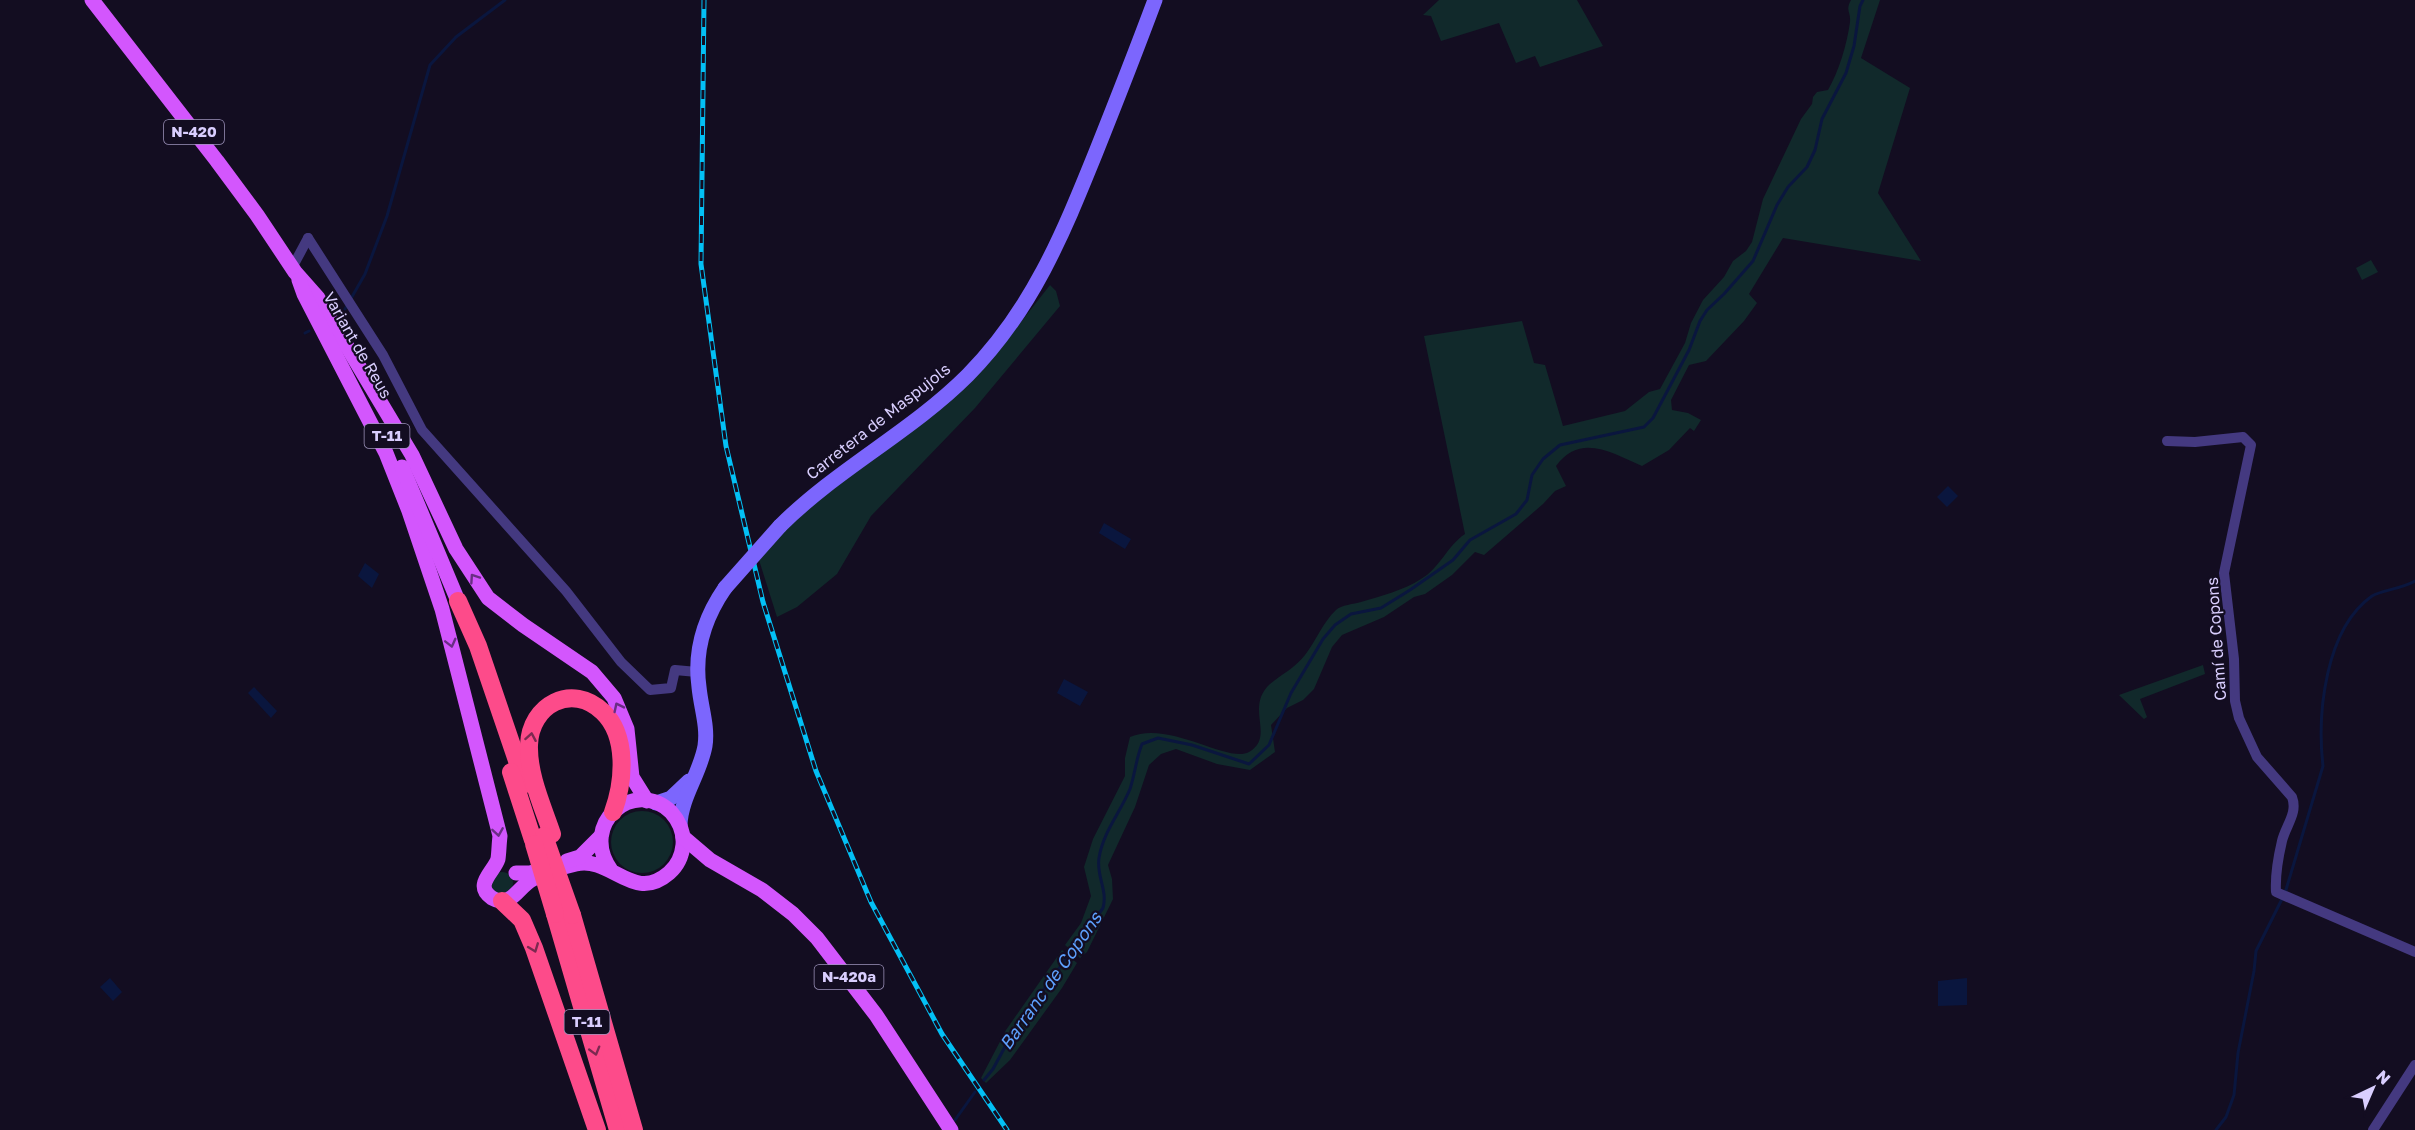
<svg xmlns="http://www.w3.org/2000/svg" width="2415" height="1130" font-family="'Golos Text',sans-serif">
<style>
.green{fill:#11292b}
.water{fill:#0a163e}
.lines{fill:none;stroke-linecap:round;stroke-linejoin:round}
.stream{stroke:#0a163e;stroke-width:3}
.street{stroke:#443980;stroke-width:10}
.secondary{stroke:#7c66fd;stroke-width:15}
.primary{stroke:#d356fd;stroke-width:15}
.highway{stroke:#fd4b8a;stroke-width:18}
.rail-casing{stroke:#03c0f5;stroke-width:5}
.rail{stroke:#130d21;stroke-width:3;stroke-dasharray:9;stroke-linecap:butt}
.secondary-bridge{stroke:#7c66fd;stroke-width:15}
.highway-bridge{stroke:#fd4b8a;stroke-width:18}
.oneway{stroke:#692e84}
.oneway2{stroke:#7c2950}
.labels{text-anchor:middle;stroke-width:4.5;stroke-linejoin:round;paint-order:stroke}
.shield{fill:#130d21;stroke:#9e94bc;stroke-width:1.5}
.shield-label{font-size:15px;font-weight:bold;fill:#d9cefe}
.street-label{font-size:16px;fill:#d9cefe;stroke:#130d21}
.water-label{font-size:18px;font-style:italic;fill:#5da0fd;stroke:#130d21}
</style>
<rect width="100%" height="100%" fill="#130d21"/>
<g class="green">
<polygon points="1439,0 1577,0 1603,46 1540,67 1535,56 1516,63 1499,23 1441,41 1431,16 1423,15"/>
<path d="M1851 0H1880L1861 58 1910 88 1878 193 1921 261 1783 238 1749 294 1757 303 1744 321 1706 361 1689 365 1671 400 1672 410 1688 413 1701 420 1694 431 1690 428 1669 450 1642 466C1613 454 1581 432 1556 466L1566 486 1555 491 1543 504 1484 555 1475 552 1452 575 1425 594 1414 597 1384 617 1342 635 1332 647 1314 689 1303 700 1287 708 1271 725 1275 752 1250 770 1217 764 1176 749 1161 754 1149 765 1135 807 1108 865 1112 879 1113 899 1087 952 1080 958 1065 945 1081 923 1091 896 1084 867 1093 839 1125 776V758L1130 737C1170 720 1228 764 1249 752 1276 736 1244 708 1270 684 1282 674 1295 668 1305 655 1316 641 1323 622 1336 610 1341 605 1354 604 1361 602 1381 596 1404 590 1421 579 1440 568 1447 546 1465 534L1424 336 1522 321 1534 363 1545 365 1563 426 1625 411 1649 392 1660 389 1685 343 1691 323 1703 300 1724 277 1733 261 1746 251 1752 242 1763 199 1801 119 1812 104 1813 97 1817 92 1828 90C1839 71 1847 44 1850 22 1851 12 1845 11 1851 0Z"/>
<polygon points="2371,260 2378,272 2362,280 2356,268"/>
<polygon points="1050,285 1056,291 1060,306 975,408 871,516 837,574 797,607 777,617 759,560 785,530 823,496 957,394 987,365"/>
<polygon points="2203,665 2205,674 2140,699 2147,717 2144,719 2119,695"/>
<circle cx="642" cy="842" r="31"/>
<circle cx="502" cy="883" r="11"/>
<polygon points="1062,950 1077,963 1062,988 1010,1060 986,1083 981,1078 1006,1030"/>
</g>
<g class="water">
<polygon points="1948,486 1958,496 1947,507 1937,497"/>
<polygon points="1104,523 1131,539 1125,549 1099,533"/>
<polygon points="365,563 379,574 372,588 358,576"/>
<polygon points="1064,679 1088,692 1080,706 1057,693"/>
<polygon points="254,687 277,711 271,718 248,693"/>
<polygon points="110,978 122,992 113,1001 100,987"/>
<polygon points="1967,978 1967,1005 1938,1006 1938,981"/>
</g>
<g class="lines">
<g class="stream">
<polyline points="345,309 365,274 387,216 430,65 456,37 505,0"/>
<polyline points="305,333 309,331"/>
<path d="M984 1080 993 1069 1013 1032 1103 908C1108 890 1096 876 1099 858 1103 832 1120 813 1130 789 1135 774 1136 759 1142 744L1158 738 1192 745 1249 764 1269 745 1291 693 1323 639 1335 625 1351 614 1381 608 1410 590 1453 560 1470 540 1516 514 1527 500 1532 475 1543 459 1560 445 1644 427 1653 418 1689 350 1700 321 1707 310 1724 294 1753 261 1777 205 1788 187 1807 167 1815 150 1822 119 1846 73 1854 46 1860 6 1863 0"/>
<polyline points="955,1120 975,1092"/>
<path d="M2216 1130 2226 1117 2234 1095 2238 1053 2254 971 2256 951 2285 893 2323 766C2317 714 2325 629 2372 596 2382 590 2401 589 2415 581"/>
</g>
<g class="street">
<polyline points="308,238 383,355 422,430 566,591 621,662 650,690 671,688 675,670 697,672"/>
<polyline points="292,268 308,238"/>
<path d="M2167 441 2195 442 2243 437 2251 445 2224 573 2234 659 2235 701 2239 718 2257 757 2292 797C2298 813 2286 825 2282 841 2278 858 2275 875 2276 892L2415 952"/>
<polyline points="2373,1130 2415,1065"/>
</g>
<g class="secondary">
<path d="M780 526C837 469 911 432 968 375 1032 310 1062 236 1096 152 1116 102 1136 51 1155 0"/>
<polyline points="656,803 671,798 689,781"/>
<path d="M680 825C681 797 700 774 705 746 708 726 701 708 699 687 694 651 705 617 725 588"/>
</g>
<g class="primary">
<polyline points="92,0 217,161 257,215 295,272 318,298 412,455 456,549 488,598 523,625 592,672 614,698 627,729 632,777 647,801"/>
<path d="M299 280 304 294 386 453 409 511 442 609 500 836C499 844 499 852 498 859 494 872 473 885 492 898 497 901 504 902 509 899 517 895 523 884 533 879 545 872 563 867 576 864 612 856 633 904 669 873 677 866 682 856 683 845 684 833 679 821 671 812 634 777 578 824 611 870"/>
<polyline points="402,467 458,601"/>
<polyline points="683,837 710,860 762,890 793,914 817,938 876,1015 951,1130"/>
<polyline points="567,861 580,857 600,837"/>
<polyline points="516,873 530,873 541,870"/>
</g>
<g class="highway">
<polyline points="458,601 478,646 525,784"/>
<polyline points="511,772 533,840"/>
<path d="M552 834C543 807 528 775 529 745 530 705 572 682 603 712 628 736 624 782 613 812"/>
<polyline points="502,901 522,920 534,948 597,1130"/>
<polyline points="555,914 618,1130"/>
<polyline points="572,915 634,1130"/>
</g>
<g class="rail-casing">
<polyline id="rail" points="704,0 701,264 726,446 763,602 816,771 871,902 942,1034 1007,1130"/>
</g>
<use href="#rail" class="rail"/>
<polyline class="secondary-bridge" points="725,588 780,526"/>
<g class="highway-bridge">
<polyline points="544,836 572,915"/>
<polyline points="534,844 555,914"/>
</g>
</g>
<defs><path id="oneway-chevron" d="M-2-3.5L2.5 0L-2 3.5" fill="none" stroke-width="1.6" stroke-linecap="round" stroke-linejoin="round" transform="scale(1.5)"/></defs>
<g class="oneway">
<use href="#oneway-chevron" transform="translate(474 578) rotate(-124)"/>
<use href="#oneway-chevron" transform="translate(451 643) rotate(76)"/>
<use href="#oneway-chevron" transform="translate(618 707) rotate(-116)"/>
<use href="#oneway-chevron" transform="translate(498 832) rotate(81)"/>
</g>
<g class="oneway2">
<use href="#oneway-chevron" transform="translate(531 737) rotate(-80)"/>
<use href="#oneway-chevron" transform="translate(534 948) rotate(69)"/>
<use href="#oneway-chevron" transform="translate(595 1051) rotate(74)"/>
</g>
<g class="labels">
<g class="shield">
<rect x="164" y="120" width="60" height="24" rx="4.5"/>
<rect x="364.5" y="424" width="45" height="24" rx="4.5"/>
<rect x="814.5" y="965" width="69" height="24" rx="4.5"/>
<rect x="564.5" y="1010" width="45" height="24" rx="4.5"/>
</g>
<g class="shield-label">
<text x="194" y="137">N-420</text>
<text x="387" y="441">T-11</text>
<text x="849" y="982">N-420a</text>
<text x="587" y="1027">T-11</text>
</g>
<g class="street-label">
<text transform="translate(358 345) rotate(60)" y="6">Variant de Reus</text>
<text transform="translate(878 421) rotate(-38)" y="6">Carretera de Maspujols</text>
<text transform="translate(2216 639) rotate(-94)" y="6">Camí de Copons</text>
</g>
<g class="water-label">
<text transform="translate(1051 981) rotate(-55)" y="6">Barranc de Copons</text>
</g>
</g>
<g transform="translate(2373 1088) rotate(44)" stroke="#130d21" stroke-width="4.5" paint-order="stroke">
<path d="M0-4.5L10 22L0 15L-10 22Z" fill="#d9cefe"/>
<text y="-9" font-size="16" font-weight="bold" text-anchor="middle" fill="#d9cefe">N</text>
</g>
</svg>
